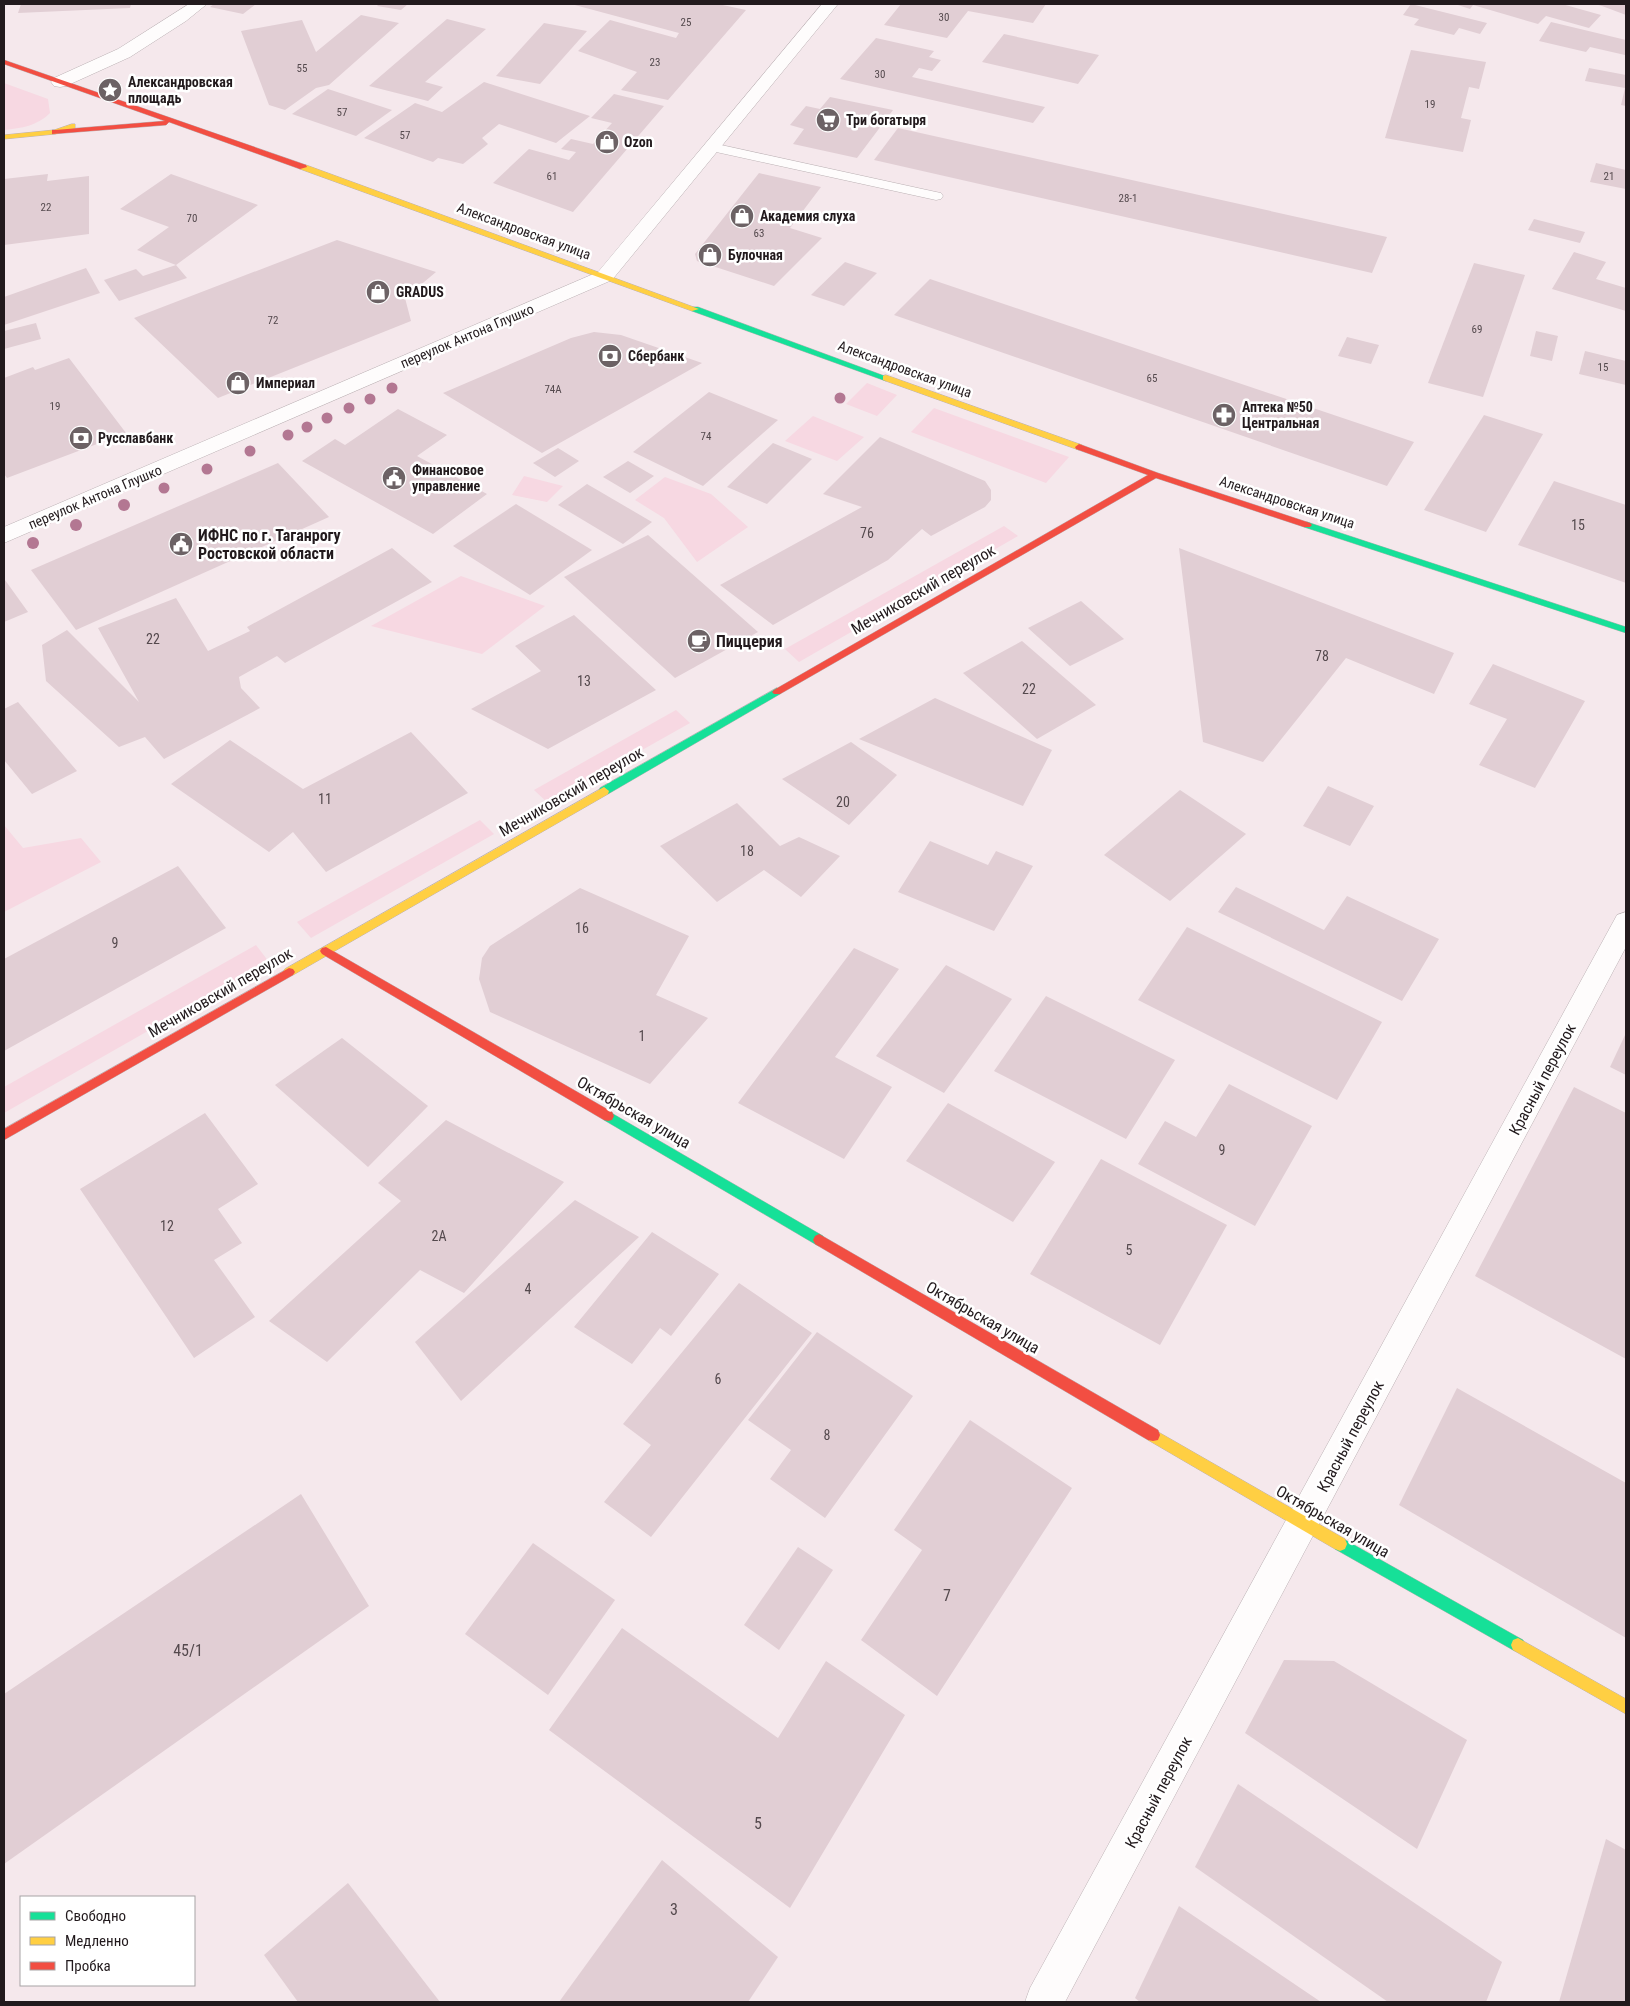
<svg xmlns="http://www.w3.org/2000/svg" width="1630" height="2006" font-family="'Roboto Condensed',sans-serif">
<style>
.green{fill:#f7d8e2}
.building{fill:#e1ced4}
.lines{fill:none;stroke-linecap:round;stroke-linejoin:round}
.lane-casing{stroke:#bbb1b4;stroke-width:1}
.street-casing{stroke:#bbb1b4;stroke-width:1}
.fast-casing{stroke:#bbb1b4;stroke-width:1}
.slow-casing{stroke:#bbb1b4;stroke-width:1}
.jam-casing{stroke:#bbb1b4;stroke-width:1}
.lane{fill:#fefcfc;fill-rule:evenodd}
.street{fill:#fefcfc;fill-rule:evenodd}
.fast{fill:#16e098;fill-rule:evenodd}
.slow{fill:#ffcf43;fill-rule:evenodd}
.jam{fill:#f24e42;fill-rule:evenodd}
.tree{fill:#b37792}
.labels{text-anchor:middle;stroke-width:5;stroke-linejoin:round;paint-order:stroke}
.far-number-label{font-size:11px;fill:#54494d}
.far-poi-label{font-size:14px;font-weight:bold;fill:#221a1d;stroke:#fff;text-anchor:start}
.far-street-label{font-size:14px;fill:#221a1d;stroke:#fff}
.number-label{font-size:14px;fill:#54494d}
.poi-label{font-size:16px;font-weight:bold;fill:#221a1d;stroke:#fff;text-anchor:start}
.street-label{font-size:16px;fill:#221a1d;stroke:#fff}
.near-number-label{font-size:16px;fill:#54494d}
</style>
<rect width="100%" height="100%" fill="#f5e8ec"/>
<g class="green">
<path d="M4 83 48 99 50 113C37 126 22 128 4 130Z"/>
<polygon points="867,383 897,395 877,416 846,404"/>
<polygon points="934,408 1069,457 1046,483 911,432"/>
<polygon points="813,416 864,437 837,461 785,441"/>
<polygon points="524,476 563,486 547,502 512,495"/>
<polygon points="665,477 711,494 748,527 697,562 664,518 635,500"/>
<polygon points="1004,526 1018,536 799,662 785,649"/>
<polygon points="461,576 545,606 482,654 371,626"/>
<polygon points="676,710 690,723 548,803 534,790"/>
<polygon points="480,820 494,834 311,938 297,922"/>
<polygon points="4,825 23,848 81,838 101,862 4,912"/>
<polygon points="256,945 269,962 4,1113 4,1087"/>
</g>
<g class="building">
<polygon points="21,4 131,4 130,8 18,13"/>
<polygon points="214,4 256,4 243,14 210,7"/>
<polygon points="379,4 408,4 401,10 377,6"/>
<polygon points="571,4 718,4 746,10 668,100 621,90 637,72 578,51 610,20 676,38 679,33"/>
<polygon points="901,4 1046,4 1033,23 968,11 947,38 884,25"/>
<polygon points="1411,4 1487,23 1480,34 1459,28 1454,35 1414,25 1419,19 1403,15"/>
<polygon points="1455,4 1562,4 1601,15 1589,28 1546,16 1538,24 1473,5 1470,9"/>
<polygon points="1595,4 1626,4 1626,15 1602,6"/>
<polygon points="361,15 399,23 329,85 316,88 285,110 269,105 241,31 302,20 316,52"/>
<polygon points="447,19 486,29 425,82 443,87 428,101 369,86"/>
<polygon points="1551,22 1626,40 1626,53 1625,55 1590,47 1586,52 1539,41"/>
<polygon points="544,23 587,31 540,84 496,76"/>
<polygon points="1004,34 1099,55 1078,84 982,62"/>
<polygon points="876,38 934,51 929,57 941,60 932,71 919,68 912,77 1045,107 1033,123 840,79"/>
<polygon points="1411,50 1486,62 1479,89 1469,87 1461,118 1471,120 1463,152 1385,138"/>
<polygon points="1589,68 1626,75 1626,106 1621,105 1625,88 1585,81"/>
<polygon points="484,82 590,116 556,143 499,124 482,138 488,144 463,164 438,158 433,162 364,138 415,103 442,112"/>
<polygon points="328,89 392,110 356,136 292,114"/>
<polygon points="614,94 664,106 573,212 493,183 529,149 569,160 576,152 561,149 571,139 593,144 612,123 591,118"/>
<polygon points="830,97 893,110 857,158 793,144 804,129 790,125 806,106 820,109"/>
<polygon points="898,128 1387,237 1372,273 874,160"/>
<polygon points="1596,163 1626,170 1626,189 1590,182"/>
<polygon points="759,173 821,187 790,228 822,238 774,286 697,261 695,254"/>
<polygon points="48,174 47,181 89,176 89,234 4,245 4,179"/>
<polygon points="171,174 258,205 176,265 137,250 169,227 120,209"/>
<polygon points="1534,219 1585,232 1580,243 1528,230"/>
<polygon points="337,240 436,272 405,298 411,321 218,398 134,318"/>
<polygon points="1574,252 1606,262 1596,279 1626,288 1626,311 1552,289"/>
<polygon points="845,262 877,273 844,306 811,295"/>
<polygon points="1474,263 1525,275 1483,397 1428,383"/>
<polygon points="176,265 187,278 119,301 104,280 136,269 143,276"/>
<polygon points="86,268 100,293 4,325 4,297"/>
<polygon points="930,279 1414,442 1387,486 894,315"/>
<polygon points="36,323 41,339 4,349 4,331"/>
<polygon points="1536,331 1558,336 1552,361 1530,356"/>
<polygon points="594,332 621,335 702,363 542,453 443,393 571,338"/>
<polygon points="1347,337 1379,345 1371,364 1338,356"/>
<polygon points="1585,351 1626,361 1626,385 1579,374"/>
<polygon points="69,358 126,433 7,478 4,474 4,378 33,367 35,370"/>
<polygon points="709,392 778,420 703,486 633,452"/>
<polygon points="398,409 447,435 417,456 487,494 433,534 302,461 335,439 345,445"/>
<polygon points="1484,415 1543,434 1486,532 1424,510"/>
<polygon points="880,437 985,481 991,490 991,500 985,507 931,536 922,529 888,560 773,625 720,585 862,507 823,494"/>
<polygon points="773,443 812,459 767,504 727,487"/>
<polygon points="558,448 579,461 555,477 533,463"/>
<polygon points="628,461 654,476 630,493 603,477"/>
<polygon points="278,463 329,517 76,630 31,570"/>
<polygon points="1554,481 1626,505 1626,583 1518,545"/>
<polygon points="587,484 652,522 623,544 558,505"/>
<polygon points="516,504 592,550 530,595 453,546"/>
<polygon points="648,535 758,632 675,678 564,577"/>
<polygon points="392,548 432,582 285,663 277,656 239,677 241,688 260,708 164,759 145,737 119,747 46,681 42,645 67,630 139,702 98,628 176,598 208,651 250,631 247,627"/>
<polygon points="1179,548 1454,653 1434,694 1346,658 1263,762 1203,742"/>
<polygon points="5,580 28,612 4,622 4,581"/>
<polygon points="1081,601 1124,639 1070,666 1028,628"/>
<polygon points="574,615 656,690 548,749 471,709 541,671 515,646"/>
<polygon points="1022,641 1096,705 1037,739 963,673"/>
<polygon points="1493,664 1585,701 1535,788 1479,765 1507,719 1469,704"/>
<polygon points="935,698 1052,750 1023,806 859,739"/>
<polygon points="18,702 77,771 32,794 4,760 4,709"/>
<polygon points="411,732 468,793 326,872 293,832 269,852 171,784 230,740 303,789"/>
<polygon points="851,742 897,775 849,825 782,779"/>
<polygon points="1328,786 1374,806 1350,846 1303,826"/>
<polygon points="1180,790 1246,834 1170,901 1104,855"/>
<polygon points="737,803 780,846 799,837 840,856 801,897 764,870 717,902 660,846"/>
<polygon points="930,841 988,865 996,851 1033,866 994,931 898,892"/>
<polygon points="178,866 226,928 4,1051 4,959"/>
<polygon points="1236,887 1324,930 1347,896 1439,939 1402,1001 1218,912"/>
<polygon points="580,888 689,936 656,995 708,1018 650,1084 490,1012 479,979 482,958 490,946"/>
<polygon points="1187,927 1382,1022 1337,1100 1138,1000"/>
<polygon points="854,948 899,969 835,1057 892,1087 844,1159 738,1103"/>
<polygon points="946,965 1012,999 944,1093 876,1056"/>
<polygon points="1046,996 1175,1060 1126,1139 994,1071"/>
<polygon points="1626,1033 1626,1075 1610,1067"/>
<polygon points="342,1038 428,1106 368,1167 275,1085"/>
<polygon points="1229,1084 1312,1126 1255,1226 1138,1164 1165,1121 1196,1137"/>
<polygon points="1574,1087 1626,1113 1626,1359 1475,1276"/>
<polygon points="948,1103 1055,1162 1013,1222 906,1161"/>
<polygon points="205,1113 258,1184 218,1209 242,1243 214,1260 255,1317 194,1358 80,1189"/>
<polygon points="446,1120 564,1182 464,1293 420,1270 327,1362 269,1321 401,1201 378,1183"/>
<polygon points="1101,1159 1227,1225 1160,1345 1030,1274"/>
<polygon points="575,1200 639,1237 461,1401 415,1342"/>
<polygon points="652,1232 719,1274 671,1336 660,1328 632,1364 574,1327"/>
<polygon points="739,1283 812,1333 651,1537 604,1502 651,1445 623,1424"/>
<polygon points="817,1332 913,1396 825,1518 770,1479 791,1450 748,1420"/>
<polygon points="1457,1388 1626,1483 1626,1638 1399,1505"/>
<polygon points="970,1420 1072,1488 937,1696 861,1640 922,1550 894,1530"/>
<polygon points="301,1494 369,1606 4,1864 4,1694"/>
<polygon points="533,1543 615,1600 548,1695 465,1634"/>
<polygon points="798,1547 833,1570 779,1650 744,1625"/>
<polygon points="622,1628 778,1738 826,1661 905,1715 790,1908 549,1730"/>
<polygon points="1284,1660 1334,1661 1467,1740 1417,1849 1245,1733"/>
<polygon points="1238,1784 1502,1962 1486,2002 1388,2002 1195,1867"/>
<polygon points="1606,1839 1626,1850 1626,2002 1559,2002"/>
<polygon points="662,1860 778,1957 748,2002 559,2002"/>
<polygon points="348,1883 440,2002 298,2002 264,1955"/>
<polygon points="1179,1906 1321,2002 1140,2002 1135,1998"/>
</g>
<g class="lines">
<g class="lane-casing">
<polygon id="lane" points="712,143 936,192 941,193 943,196 941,199 936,200 707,150 705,147 707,144"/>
</g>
<g class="street-casing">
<g id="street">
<polygon points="189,4 207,4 186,21 130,57 66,86 60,87 54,86 51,82 54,78 118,49"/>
<polygon points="822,4 838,4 612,280 4,543 4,527 598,272"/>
<polygon points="1626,912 1626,947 1065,2002 1025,2002 1030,1988 1617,915"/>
</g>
</g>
<g class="fast-casing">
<g id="fast">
<polygon points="692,307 698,307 890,378 886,381 883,380 692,311"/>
<polygon points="1307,522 1626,627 1626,633 1304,527 1304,523"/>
<polygon points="777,688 782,692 780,694 608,794 600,794 599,791 600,788"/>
<polygon points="608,1111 823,1236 825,1240 823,1244 819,1246 815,1244 604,1120 602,1116 604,1112"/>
<polygon points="1340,1537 1523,1640 1525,1645 1523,1650 1518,1652 1513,1650 1335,1549 1333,1544 1335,1539"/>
</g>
</g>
<g class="slow-casing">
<g id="slow">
<polygon points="72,124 75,124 75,128 55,134 4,139 4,135 54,130"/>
<polygon points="300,165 306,165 699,309 692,311 300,169"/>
<polygon points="886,375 1082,445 1083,447 1079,450 1076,449 883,380 883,376"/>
<polygon points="604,787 609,791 608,794 293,975 285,975 283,972 285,969"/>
<polygon points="1153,1429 1345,1539 1347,1544 1345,1549 1340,1551 1335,1549 1148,1440 1146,1435 1148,1430"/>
<polygon points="1518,1638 1626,1699 1626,1714 1513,1650 1511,1645 1513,1640"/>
</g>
</g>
<g class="jam-casing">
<g id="jam">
<polygon points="4,60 306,165 307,167 300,169 169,122 166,125 52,134 52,130 55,130 165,121 4,64"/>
<polygon points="1079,444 1158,473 1310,523 1312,525 1310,527 1304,527 1156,478 780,694 774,694 772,692 774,690 1148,475 1076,449 1075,447"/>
<polygon points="326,947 612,1112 614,1116 612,1120 608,1121 604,1120 322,954 320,951 322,948"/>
<polygon points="289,968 293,969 295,972 293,975 4,1140 4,1129"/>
<polygon points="819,1234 1158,1430 1160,1435 1158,1440 1153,1441 1148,1440 815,1244 813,1240 815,1236"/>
</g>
</g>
<use href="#lane" class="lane"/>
<use href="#street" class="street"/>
<use href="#fast" class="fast"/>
<use href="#slow" class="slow"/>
<use href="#jam" class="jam"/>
</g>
<g class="tree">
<circle cx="392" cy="388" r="5.5"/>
<circle cx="840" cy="398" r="5.5"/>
<circle cx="370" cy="399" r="5.5"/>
<circle cx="349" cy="408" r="5.5"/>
<circle cx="327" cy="418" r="5.5"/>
<circle cx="307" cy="427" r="5.5"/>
<circle cx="288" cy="435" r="5.5"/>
<circle cx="250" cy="451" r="5.5"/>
<circle cx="207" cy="469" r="5.5"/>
<circle cx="164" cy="488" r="5.5"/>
<circle cx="124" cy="505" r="6"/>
<circle cx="76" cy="525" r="6"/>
<circle cx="33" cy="543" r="6"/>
</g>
<defs>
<g id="sight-disc" transform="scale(1.25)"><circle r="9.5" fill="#6c6265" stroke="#fff"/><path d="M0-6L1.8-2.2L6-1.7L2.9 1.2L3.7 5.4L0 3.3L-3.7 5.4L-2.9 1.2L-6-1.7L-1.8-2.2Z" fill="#fff"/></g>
<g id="supermarket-disc" transform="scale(1.25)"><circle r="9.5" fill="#6c6265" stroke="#fff"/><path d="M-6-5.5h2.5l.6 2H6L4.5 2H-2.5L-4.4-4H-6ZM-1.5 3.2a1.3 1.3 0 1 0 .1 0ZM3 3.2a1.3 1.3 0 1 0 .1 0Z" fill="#fff"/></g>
<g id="shop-disc" transform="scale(1.25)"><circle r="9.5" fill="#6c6265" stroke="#fff"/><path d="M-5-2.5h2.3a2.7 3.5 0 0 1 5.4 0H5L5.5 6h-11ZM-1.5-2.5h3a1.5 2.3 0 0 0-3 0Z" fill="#fff"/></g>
<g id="bank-disc" transform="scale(1.25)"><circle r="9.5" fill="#6c6265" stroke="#fff"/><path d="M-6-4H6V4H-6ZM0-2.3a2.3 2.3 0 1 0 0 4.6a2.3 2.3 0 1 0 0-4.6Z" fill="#fff"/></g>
<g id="pharmacy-disc" transform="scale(1.25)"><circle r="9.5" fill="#6c6265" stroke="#fff"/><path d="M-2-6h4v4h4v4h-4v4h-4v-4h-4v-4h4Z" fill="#fff"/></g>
<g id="civic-disc" transform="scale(1.25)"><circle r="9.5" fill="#6c6265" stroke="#fff"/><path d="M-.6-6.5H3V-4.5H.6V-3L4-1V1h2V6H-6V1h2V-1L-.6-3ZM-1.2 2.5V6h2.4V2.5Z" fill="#fff"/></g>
<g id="cafe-disc" transform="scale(1.25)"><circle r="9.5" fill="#6c6265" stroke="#fff"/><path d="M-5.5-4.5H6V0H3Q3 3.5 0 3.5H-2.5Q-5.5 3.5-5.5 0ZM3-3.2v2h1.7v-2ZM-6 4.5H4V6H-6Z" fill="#fff"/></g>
</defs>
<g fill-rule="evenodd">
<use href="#sight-disc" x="110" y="90"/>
<use href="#supermarket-disc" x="828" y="120"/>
<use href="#shop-disc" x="607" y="142"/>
<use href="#shop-disc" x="742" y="216"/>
<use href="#shop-disc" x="710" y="255"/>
<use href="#shop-disc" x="378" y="292"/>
<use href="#bank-disc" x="610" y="356"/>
<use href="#shop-disc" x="238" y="383"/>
<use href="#pharmacy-disc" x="1224" y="415"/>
<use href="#bank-disc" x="81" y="438"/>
<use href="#civic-disc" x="394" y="478"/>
<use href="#civic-disc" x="181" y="544"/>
<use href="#cafe-disc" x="699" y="641"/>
</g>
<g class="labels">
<g class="far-number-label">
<text x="944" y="21">30</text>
<text x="686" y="26">25</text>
<text x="655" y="66">23</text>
<text x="302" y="72">55</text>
<text x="880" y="78">30</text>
<text x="1430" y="108">19</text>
<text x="342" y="116">57</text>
<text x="405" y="139">57</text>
<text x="552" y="180">61</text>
<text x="1609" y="180">21</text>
<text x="1128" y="202">28-1</text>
<text x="46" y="211">22</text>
<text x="192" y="222">70</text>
<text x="759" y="237">63</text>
<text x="273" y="324">72</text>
<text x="1477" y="333">69</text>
<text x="1603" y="371">15</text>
<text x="1152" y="382">65</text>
<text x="553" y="393">74А</text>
<text x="55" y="410">19</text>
<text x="706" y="440">74</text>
</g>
<g class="far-poi-label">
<text x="128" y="87">Александровская<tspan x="128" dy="16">площадь</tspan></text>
<text x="846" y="125">Три богатыря</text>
<text x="624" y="147">Ozon</text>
<text x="760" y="221">Академия слуха</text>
<text x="728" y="260">Булочная</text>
<text x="396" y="297">GRADUS</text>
<text x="628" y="361">Сбербанк</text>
<text x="256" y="388">Империал</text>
<text x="1242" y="412">Аптека №50<tspan x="1242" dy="16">Центральная</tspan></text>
<text x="98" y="443">Русславбанк</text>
<text x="412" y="475">Финансовое<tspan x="412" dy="16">управление</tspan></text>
</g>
<g class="far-street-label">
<text transform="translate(524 231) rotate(20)" y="5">Александровская улица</text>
<text transform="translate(467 336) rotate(-23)" y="5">переулок Антона Глушко</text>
<text transform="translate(905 369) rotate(20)" y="5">Александровская улица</text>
<text transform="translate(95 497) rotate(-23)" y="5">переулок Антона Глушко</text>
<text transform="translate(1287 502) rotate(18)" y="5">Александровская улица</text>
</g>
<g class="number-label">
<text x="1578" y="530">15</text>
<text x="867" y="538">76</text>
<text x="153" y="644">22</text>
<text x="1322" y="661">78</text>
<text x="584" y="686">13</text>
<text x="1029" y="694">22</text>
<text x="325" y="804">11</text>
<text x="843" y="807">20</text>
<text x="747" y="856">18</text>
<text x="582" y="933">16</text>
<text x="115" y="948">9</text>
<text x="642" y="1041">1</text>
<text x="1222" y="1155">9</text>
<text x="167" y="1231">12</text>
<text x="439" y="1241">2А</text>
<text x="1129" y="1255">5</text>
<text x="528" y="1294">4</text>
<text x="718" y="1384">6</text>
<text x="827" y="1440">8</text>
</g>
<g class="poi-label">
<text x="198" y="541">ИФНС по г. Таганрогу<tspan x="198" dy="18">Ростовской области</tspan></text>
<text x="716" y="647">Пиццерия</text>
</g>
<g class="street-label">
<text transform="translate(923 589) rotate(-30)" y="6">Мечниковский переулок</text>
<text transform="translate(571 791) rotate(-30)" y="6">Мечниковский переулок</text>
<text transform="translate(220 992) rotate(-30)" y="6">Мечниковский переулок</text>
<text transform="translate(1542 1079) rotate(-62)" y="6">Красный переулок</text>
<text transform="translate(634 1112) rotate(30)" y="6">Октябрьская улица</text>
<text transform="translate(983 1317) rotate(30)" y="6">Октябрьская улица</text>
<text transform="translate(1350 1436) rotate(-62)" y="6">Красный переулок</text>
<text transform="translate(1333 1521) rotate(30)" y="6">Октябрьская улица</text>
<text transform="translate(1158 1792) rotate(-62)" y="6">Красный переулок</text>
</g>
<g class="near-number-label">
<text x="947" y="1601">7</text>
<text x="188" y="1656">45/1</text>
<text x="758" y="1829">5</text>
<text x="674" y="1915">3</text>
</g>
</g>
<rect width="1630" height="2006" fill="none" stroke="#221a1d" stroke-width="10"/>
<rect x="20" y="1896" width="175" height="90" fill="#ffffff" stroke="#a7a3a5"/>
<rect x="30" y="1912" width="25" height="8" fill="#16e098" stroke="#a7a3a5"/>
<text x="65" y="1921" font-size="15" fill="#221a1d">Свободно</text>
<rect x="30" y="1937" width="25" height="8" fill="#ffcf43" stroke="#a7a3a5"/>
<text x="65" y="1946" font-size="15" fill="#221a1d">Медленно</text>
<rect x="30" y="1962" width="25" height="8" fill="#f24e42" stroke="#a7a3a5"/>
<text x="65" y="1971" font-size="15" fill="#221a1d">Пробка</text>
</svg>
